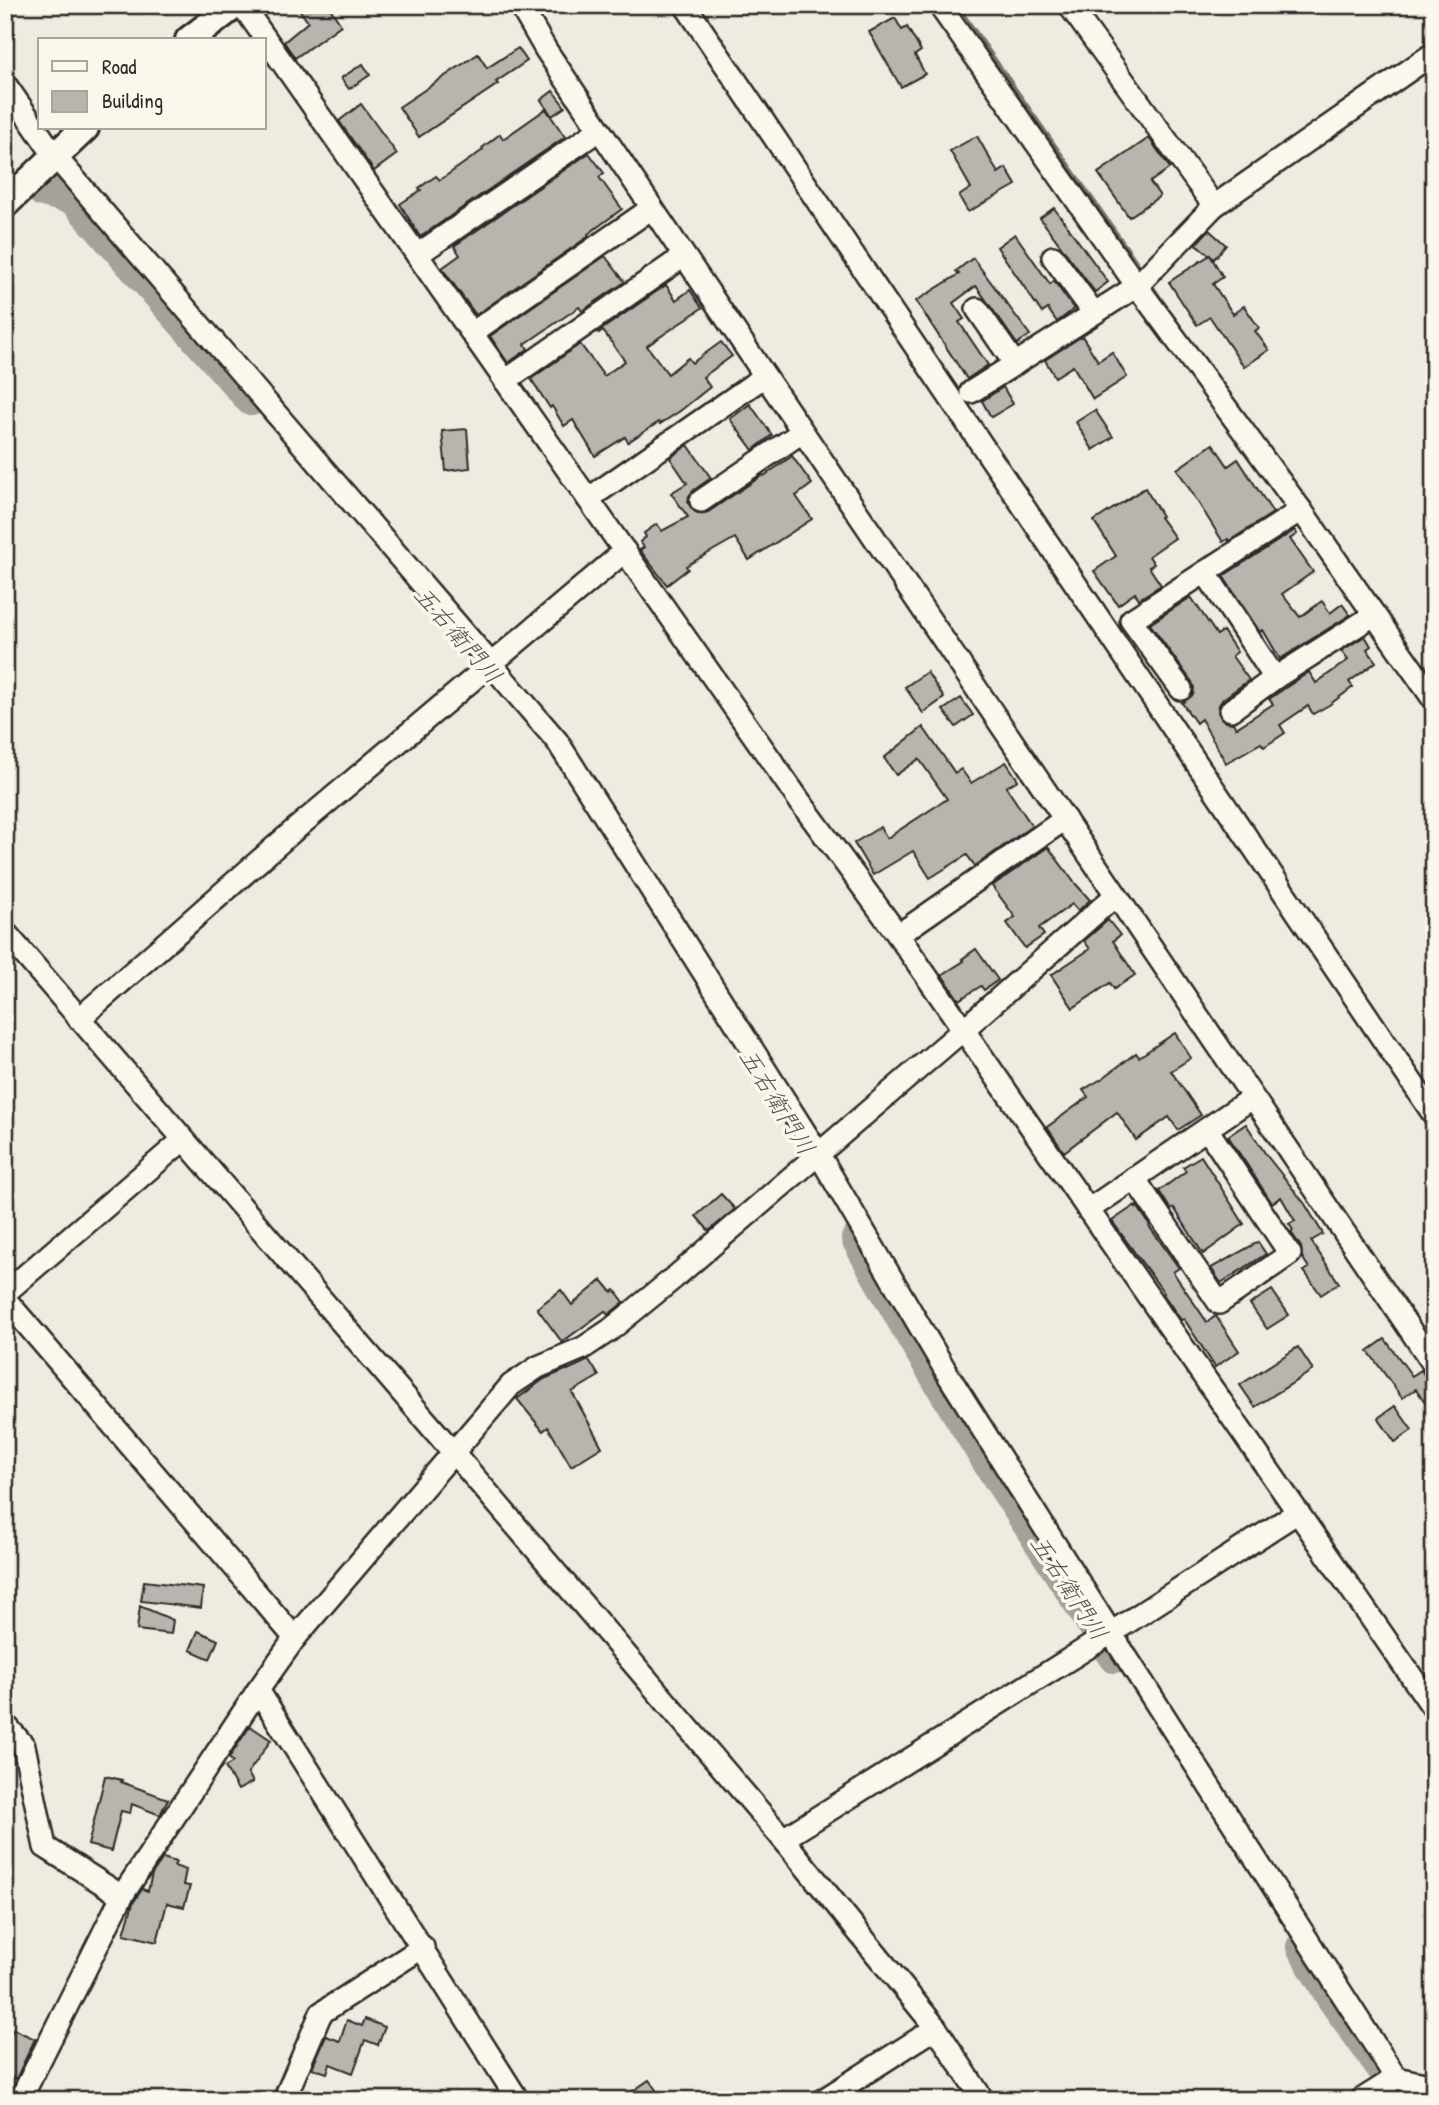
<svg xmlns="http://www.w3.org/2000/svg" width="1439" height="2105" font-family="'Patrick Hand','Klee One',sans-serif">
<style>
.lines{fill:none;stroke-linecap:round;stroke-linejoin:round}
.stream{stroke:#74726e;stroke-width:5}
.river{stroke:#a4a29a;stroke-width:32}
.building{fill:#b8b5ae;stroke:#2b2b2b;stroke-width:2}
.minor-casing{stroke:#2b2b2b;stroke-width:26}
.major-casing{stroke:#2b2b2b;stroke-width:32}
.minor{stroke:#fbf7ec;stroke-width:21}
.major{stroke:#fbf7ec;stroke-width:26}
.labels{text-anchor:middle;stroke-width:7;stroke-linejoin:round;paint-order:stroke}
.water-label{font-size:24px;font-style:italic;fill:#555552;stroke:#fbf7ec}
</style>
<rect width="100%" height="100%" fill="#eeebe0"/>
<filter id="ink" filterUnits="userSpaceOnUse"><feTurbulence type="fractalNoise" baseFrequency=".0143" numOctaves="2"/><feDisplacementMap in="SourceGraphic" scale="14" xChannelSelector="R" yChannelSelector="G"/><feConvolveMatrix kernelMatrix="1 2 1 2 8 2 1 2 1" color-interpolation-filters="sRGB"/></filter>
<g filter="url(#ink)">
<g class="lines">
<g class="stream">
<polyline points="956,5 1143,272"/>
<polyline points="1148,281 1176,322"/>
</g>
<g class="river">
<polyline points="43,191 74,199 251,400"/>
<polyline points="857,1239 913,1339 982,1453 1114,1657"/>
<polyline points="1302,1947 1332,1998 1405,2100"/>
</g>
</g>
<g class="building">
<polygon points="296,5 328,5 341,25 295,58 284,42 308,22"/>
<polygon points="895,18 902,30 907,27 921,51 915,55 925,74 901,87 869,32"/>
<polygon points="518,48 527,61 496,82 498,84 419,137 399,107 478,54 487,68"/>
<polygon points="363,64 370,75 349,89 341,78"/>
<polygon points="553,91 565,107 552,116 541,100"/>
<polygon points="361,104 397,154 374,171 339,121"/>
<polygon points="546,109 565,137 420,237 400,204 421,190 419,188 436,176 440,180 483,150 482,148 500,134 503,139"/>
<polygon points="977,136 998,173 1006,168 1016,185 968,212 959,196 971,188 950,151"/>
<polygon points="1149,138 1170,168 1150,182 1160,196 1129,217 1098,173"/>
<polygon points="589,153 604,173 599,177 622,209 588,234 589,236 476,315 442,268 460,255 454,246"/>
<polygon points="1054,208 1108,282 1095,292 1040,218"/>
<polygon points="1209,230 1226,245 1214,259 1196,244"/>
<polygon points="1015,234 1050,284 1054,281 1074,309 1057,322 1048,309 1042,313 997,247"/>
<polygon points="1210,255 1223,277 1213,284 1233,314 1244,306 1259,328 1255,331 1269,350 1244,367 1210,317 1197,325 1169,282"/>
<polygon points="605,256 625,282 582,311 579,307 525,344 528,349 508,363 490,336"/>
<polygon points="973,258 1030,335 1017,344 976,286 953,303 964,319 959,322 988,365 967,379 916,301 959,274 956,271"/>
<polygon points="666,285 676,300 690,290 702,308 647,346 668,374 688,358 692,363 721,342 732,356 703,377 710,387 680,411 660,424 659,422 628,442 625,437 595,456 573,420 564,426 552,406 550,408 531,379 580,344 604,376 625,361 603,331 599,334 598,332"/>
<polygon points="1082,336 1098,361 1112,352 1127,377 1093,399 1073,366 1055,377 1045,360"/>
<polygon points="1003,387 1013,404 991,417 982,401"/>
<polygon points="750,404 772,435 753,450 730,419"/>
<polygon points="1095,410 1113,437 1093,450 1076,422"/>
<polygon points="467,429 470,468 446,471 442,431"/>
<polygon points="1213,444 1228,466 1238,459 1273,513 1229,541 1228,539 1223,542 1177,469"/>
<polygon points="688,445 711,478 694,490 689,496 688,503 695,512 701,514 708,512 763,475 764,476 792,456 812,484 796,496 812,519 749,560 735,538 686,566 688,569 667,585 640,550 644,547 640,542 646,537 644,533 657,524 662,531 688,517 671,493 687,483 670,458"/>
<polygon points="1145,488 1162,516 1160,517 1175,538 1149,556 1154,564 1149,567 1161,585 1139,599 1135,593 1118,605 1094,571 1116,556 1094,521"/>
<polygon points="1295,530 1297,534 1290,539 1313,572 1282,594 1300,617 1322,601 1330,613 1342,604 1350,615 1280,659 1263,630 1260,632 1223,576"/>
<polygon points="1191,597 1217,635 1223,631 1237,652 1232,656 1249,680 1223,699 1219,705 1218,712 1221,718 1226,722 1233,723 1236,728 1273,704 1269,699 1309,672 1316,683 1348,660 1341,651 1365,636 1371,646 1367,649 1376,662 1349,682 1353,687 1329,705 1313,714 1308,706 1280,725 1285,733 1264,747 1261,743 1226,763 1201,719 1196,723 1182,703 1193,695 1194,688 1192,682 1150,624"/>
<polygon points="927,672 944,698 923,713 905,687"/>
<polygon points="961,698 973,715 956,727 943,710"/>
<polygon points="923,727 955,773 961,769 971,783 1006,762 1018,780 1006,787 1032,826 975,866 967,855 930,878 913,851 873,875 854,843 880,827 887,838 947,799 919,759 896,775 884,758"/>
<polygon points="1048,847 1074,882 1090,900 1078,911 1072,904 1039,928 1044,935 1025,948 1007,923 1015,917 992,886"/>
<polygon points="1108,920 1120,935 1113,941 1135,975 1114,989 1110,983 1073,1008 1051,975 1090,949 1084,941"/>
<polygon points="976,949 998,980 984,990 981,986 959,1000 942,975 964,961 962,959"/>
<polygon points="1175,1033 1191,1058 1171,1071 1201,1115 1178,1130 1169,1117 1136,1140 1117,1112 1064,1152 1047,1127 1088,1097 1083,1090 1103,1078 1136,1053 1139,1057"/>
<polygon points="1246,1124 1267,1156 1305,1204 1323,1234 1311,1241 1339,1283 1321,1295 1304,1271 1309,1268 1302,1257 1301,1247 1291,1232 1293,1230 1289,1224 1295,1221 1281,1197 1272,1203 1228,1136"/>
<polygon points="1201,1156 1244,1224 1203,1254 1174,1208 1171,1210 1159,1191 1186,1171 1183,1167"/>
<polygon points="721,1194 735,1209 709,1231 696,1216"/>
<polygon points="1134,1206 1136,1208 1137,1206 1150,1225 1149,1226 1179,1268 1173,1272 1207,1322 1216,1316 1239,1351 1215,1367 1184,1319 1181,1320 1163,1294 1164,1293 1112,1221"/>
<polygon points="1258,1242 1266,1254 1221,1283 1211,1268"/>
<polygon points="602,1280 612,1292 615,1290 624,1302 608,1315 605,1311 562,1342 537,1308 561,1290 572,1305"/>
<polygon points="1272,1290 1289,1315 1267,1329 1250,1304"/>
<polygon points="1385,1339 1412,1376 1421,1370 1434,1389 1434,1415 1416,1389 1402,1398 1368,1351"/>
<polygon points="1298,1347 1313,1370 1255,1407 1240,1385"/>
<polygon points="589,1360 599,1376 572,1392 602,1447 571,1466 548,1427 543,1431 517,1399 544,1379 568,1369 568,1370"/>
<polygon points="1395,1406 1412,1430 1395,1442 1378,1418"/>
<polygon points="144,1581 203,1588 201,1608 141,1601"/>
<polygon points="140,1606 173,1620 171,1634 137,1630"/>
<polygon points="198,1631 218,1640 210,1659 190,1650"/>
<polygon points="250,1726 271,1740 248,1773 253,1782 238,1790 225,1767 233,1762 229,1758"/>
<polygon points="105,1776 122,1780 121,1782 168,1799 160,1815 132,1804 130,1813 121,1811 111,1851 88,1845"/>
<polygon points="163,1858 176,1862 174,1866 186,1870 183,1885 190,1886 184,1907 167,1903 157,1942 124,1934 133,1903 142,1889 148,1891 152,1874"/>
<polygon points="365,2019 385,2027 378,2045 365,2040 353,2073 330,2064 327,2073 312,2068 326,2036 340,2041 347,2020 362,2026"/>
<polygon points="13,2029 35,2039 16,2079 5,2074 5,2046"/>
<polygon points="649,2080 663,2100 620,2100"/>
</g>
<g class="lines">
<g class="minor-casing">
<g id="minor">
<polyline points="242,5 801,803 898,935 1434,1709"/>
<polyline points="520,5 546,50 765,376 1434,1365"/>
<polyline points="685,5 1434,1115"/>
<polyline points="939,5 1137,286 1301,510 1434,700"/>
<polyline points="1069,5 1214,206"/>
<polyline points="5,84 54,155 557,741 818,1153 950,1378 1111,1633 1396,2078 1434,2086"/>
<polyline points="417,255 599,130"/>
<polyline points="1053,257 1094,313"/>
<polyline points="977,309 1015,364"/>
<polyline points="472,333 652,208"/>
<polyline points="505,381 684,256"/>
<polyline points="971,392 1137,286 1214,206 1434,53"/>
<polyline points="588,499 765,376"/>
<polyline points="701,501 802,432"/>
<polyline points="1205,572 1275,678"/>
<polyline points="1181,689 1131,620 1301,510"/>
<polyline points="1231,710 1275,678 1374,615"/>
<polyline points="5,932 453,1452 783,1839 936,2028 983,2100"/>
<polyline points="898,935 1065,819"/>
<polyline points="79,1019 292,832 625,551"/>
<polyline points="1134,1178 1219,1303 1290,1254 1207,1129"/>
<polyline points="1088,1210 1252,1098"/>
<polyline points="5,1293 183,1140"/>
<polyline points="5,1299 295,1638"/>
<polyline points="258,1690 518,2100"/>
<polyline points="5,1724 24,1746 45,1847 122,1896"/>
<polyline points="783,1839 1111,1633 1298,1512"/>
<polyline points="20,2100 122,1896 258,1690 295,1638 511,1385 538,1367 583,1348 610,1330 674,1278 963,1030 1116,895"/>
<polyline points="284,2100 321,2013 423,1947"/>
<polyline points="823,2100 936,2028"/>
<polyline points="1361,2100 1396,2078"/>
</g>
</g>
<g class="major-casing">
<g id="major">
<polyline points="189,40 235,5"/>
<polyline points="5,204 85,128"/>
</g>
</g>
<use href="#minor" class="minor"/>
<use href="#major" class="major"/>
</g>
</g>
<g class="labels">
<g class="water-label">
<text transform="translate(458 635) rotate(49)" y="8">五右衛門川</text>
<text transform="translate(777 1102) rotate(58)" y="8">五右衛門川</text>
<text transform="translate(1069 1588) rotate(57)" y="8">五右衛門川</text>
</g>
</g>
<rect width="1439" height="2105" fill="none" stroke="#fbf7ec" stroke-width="28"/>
<rect x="14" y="14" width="1411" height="2077" fill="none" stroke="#2b2b2b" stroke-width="2.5" filter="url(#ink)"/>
<rect x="38" y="38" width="228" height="91" fill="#fbf7ec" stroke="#a8a59f" stroke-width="2"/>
<rect x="52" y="61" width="35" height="10" fill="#fbf7ec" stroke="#a8a59f" stroke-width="2"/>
<text x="102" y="74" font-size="21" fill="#2b2b2b">Road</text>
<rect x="52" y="91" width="35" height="21" fill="#b8b5ae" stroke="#a8a59f" stroke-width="2"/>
<text x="102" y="108" font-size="21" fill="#2b2b2b">Building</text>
</svg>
